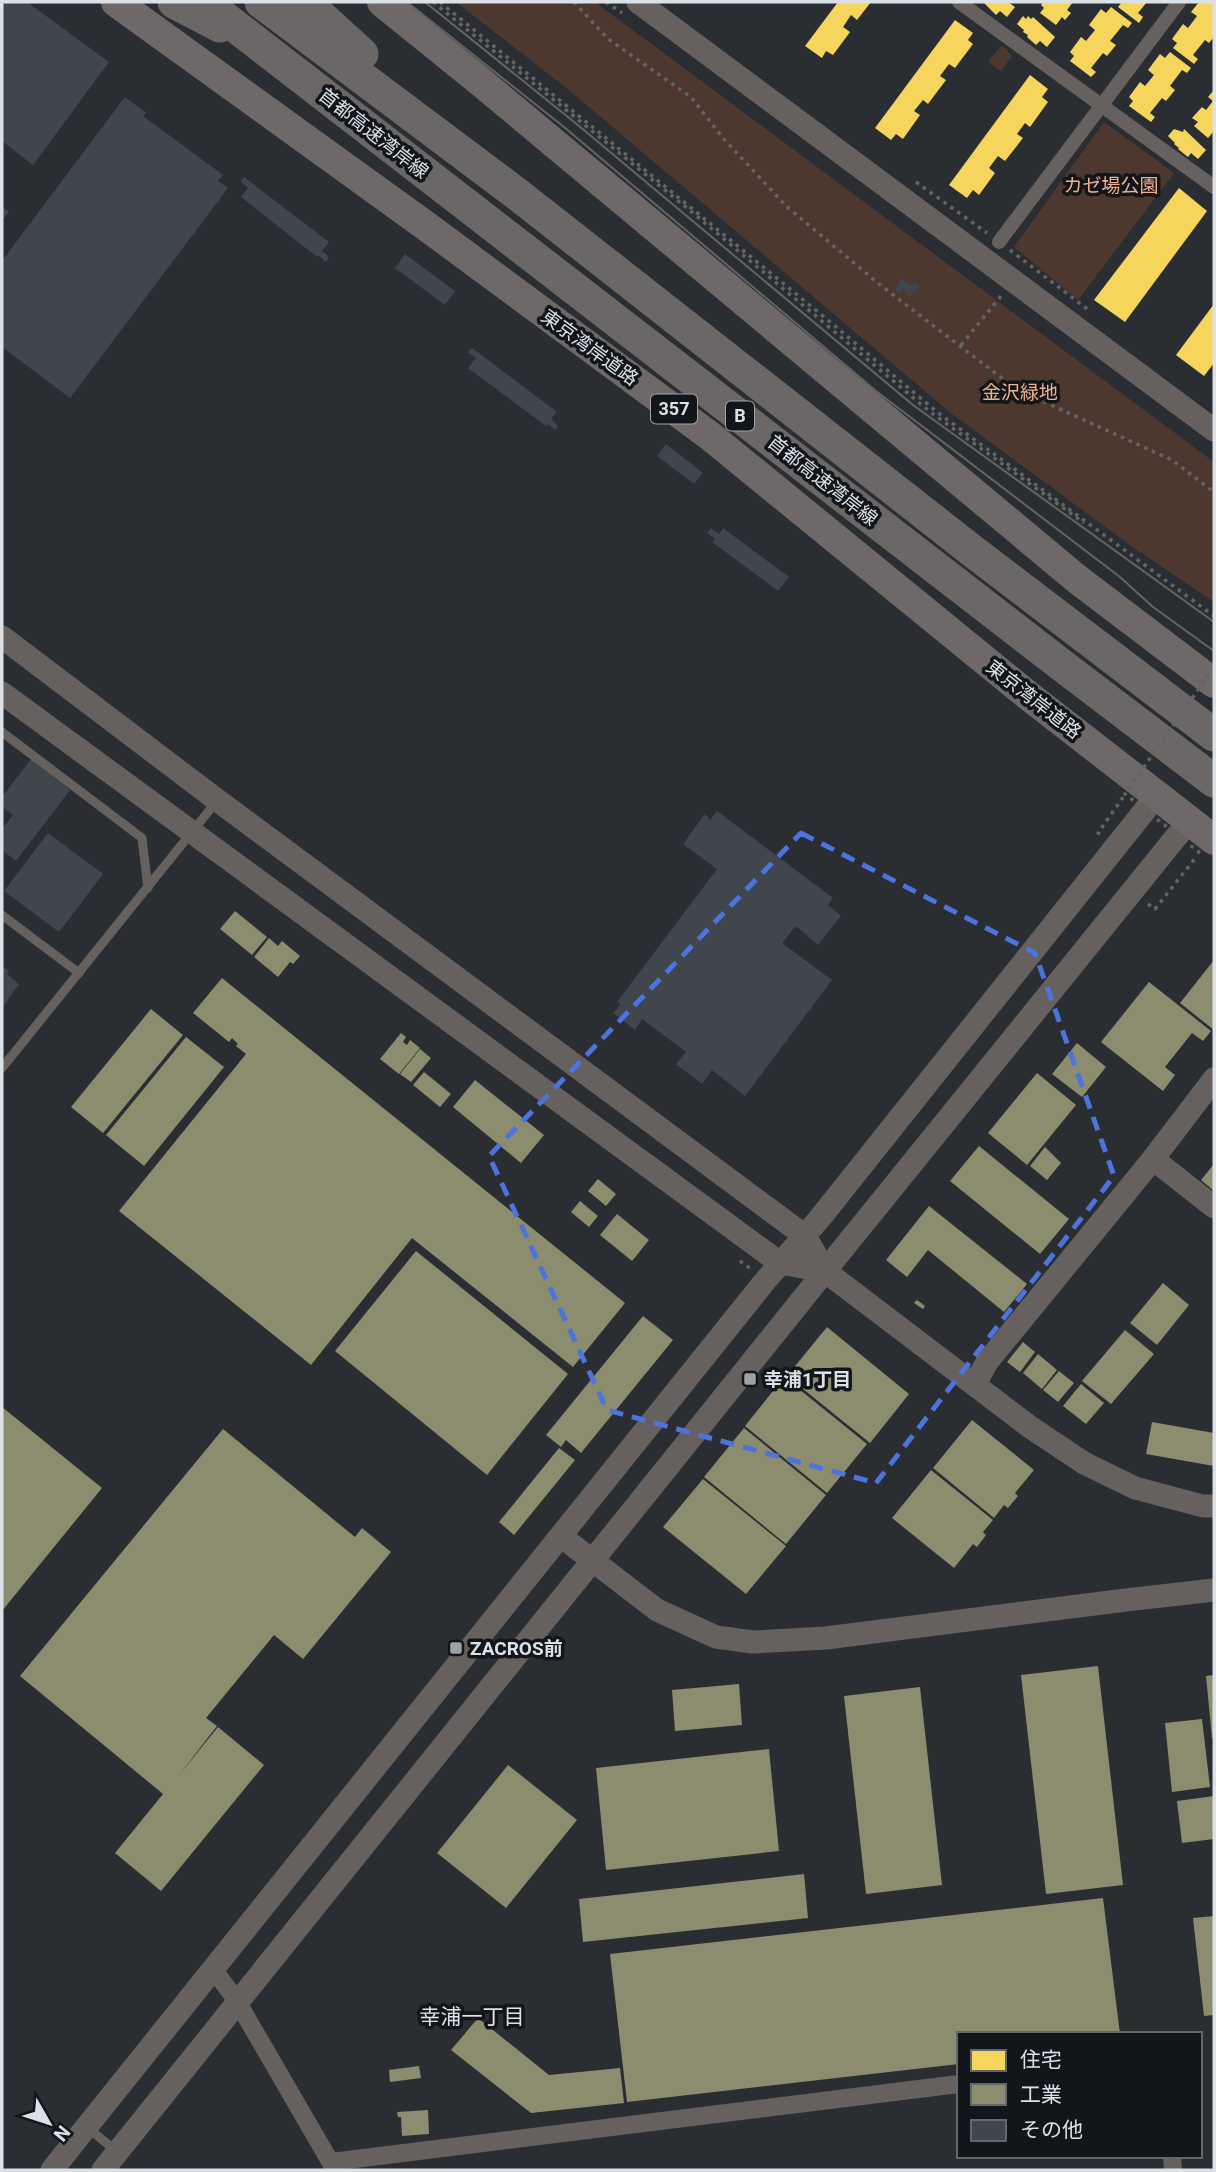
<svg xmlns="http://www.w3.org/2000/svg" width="1216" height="2172" font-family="Roboto,'Noto Sans JP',sans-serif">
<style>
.green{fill:#4d3830}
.homes{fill:#f6d55c}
.industry{fill:#8c8c6e}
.building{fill:#3f464e}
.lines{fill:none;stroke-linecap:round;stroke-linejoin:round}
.path{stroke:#656465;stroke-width:3.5;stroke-dasharray:3.5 5;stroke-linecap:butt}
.service{stroke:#66615f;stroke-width:9}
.pedestrian{stroke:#66615f;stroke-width:14}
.minor{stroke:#66615f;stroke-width:18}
.tertiary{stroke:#66615f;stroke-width:23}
.trunk{stroke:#6e6868;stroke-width:30}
.motorway{stroke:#6b6766;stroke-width:33}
.tram{stroke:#656465;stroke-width:2}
.path-bridge{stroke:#656465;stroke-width:3.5;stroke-dasharray:3.5 5;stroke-linecap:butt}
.marked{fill:none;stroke:#4d73dc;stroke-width:5;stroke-dasharray:14 9;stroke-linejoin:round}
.poi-dot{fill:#9ea2a8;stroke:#12161a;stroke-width:2.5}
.labels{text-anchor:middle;stroke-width:7;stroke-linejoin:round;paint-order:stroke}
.shield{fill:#12161a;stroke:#9fa4aa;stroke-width:2}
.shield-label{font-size:18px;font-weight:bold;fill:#dce1e7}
.street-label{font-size:19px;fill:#dce1e7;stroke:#12161a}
.park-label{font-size:19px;fill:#f3af90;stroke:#12161a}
.poi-label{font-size:19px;font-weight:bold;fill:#dce1e7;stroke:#12161a;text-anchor:start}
.neighbourhood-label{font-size:21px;fill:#dce1e7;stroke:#12161a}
</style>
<rect width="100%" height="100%" fill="#2a2e33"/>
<g class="green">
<polygon points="456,2 595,2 1214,462 1214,602 1134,548 952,414 564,86"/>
<polygon points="1002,45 1012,56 1001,71 988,62"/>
<polygon points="1104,122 1174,173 1078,300 1014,247"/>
</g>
<g class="homes">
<polygon points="838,2 871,2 857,20 851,15 843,27 850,32 833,55 826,51 822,58 805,46"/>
<polygon points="983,2 1008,2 1015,7 1007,17 1000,11 996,15"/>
<polygon points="1043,2 1073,2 1067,10 1071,13 1065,20 1062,17 1056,25 1040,13 1044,8 1041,5"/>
<polygon points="1122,2 1147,2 1138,13 1143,17 1139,23 1118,7"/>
<polygon points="1199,2 1214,2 1214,37 1209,43 1205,40 1193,55 1198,59 1194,64 1173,48 1177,43 1172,39 1183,24 1188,28 1197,16 1191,12"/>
<polygon points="1111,7 1132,23 1128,28 1123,25 1110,41 1116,45 1107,56 1103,53 1091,68 1096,72 1091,77 1070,61 1074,56 1070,52 1081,37 1086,41 1095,30 1089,25 1101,9 1106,13"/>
<polygon points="1023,16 1026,19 1028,16 1031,19 1033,17 1055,37 1047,47 1040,41 1036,45 1027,37 1028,35 1023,32 1024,30 1017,24"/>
<polygon points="955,20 973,33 968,40 973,44 955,68 949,64 940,76 946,80 928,104 923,100 914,111 920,115 903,139 896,134 891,140 875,128"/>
<polygon points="1170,52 1191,68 1187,73 1182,70 1170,86 1175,90 1166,101 1162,98 1150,113 1155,117 1151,122 1129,106 1133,101 1129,97 1140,82 1145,86 1154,75 1148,70 1160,54 1165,58"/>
<polygon points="1030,75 1048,89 1042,97 1048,102 1030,127 1025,123 1017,134 1023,138 1005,161 998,156 989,168 995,173 979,195 973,190 967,198 949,185"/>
<polygon points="1214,90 1214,131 1208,138 1194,126 1198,122 1192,118 1202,107 1206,110 1213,101 1208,97"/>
<polygon points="1174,129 1183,132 1184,129 1206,150 1198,159 1191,153 1188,157 1178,149 1179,148 1174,144 1175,143 1168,136"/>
<polygon points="1179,188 1207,211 1125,322 1094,300"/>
<polygon points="1214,304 1214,363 1204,376 1176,355"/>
</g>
<g class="industry">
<polygon points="235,911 267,937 252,955 220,929"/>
<polygon points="269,938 278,946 282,941 300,956 293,964 290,962 278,977 254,957"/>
<polygon points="1214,960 1214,1030 1180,1003"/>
<polygon points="222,978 625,1303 573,1367 412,1238 311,1365 119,1211 246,1054 236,1046 238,1044 232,1038 229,1042 193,1013"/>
<polygon points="1149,982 1211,1031 1203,1041 1192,1033 1165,1067 1175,1075 1163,1091 1101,1042"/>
<polygon points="151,1009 183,1035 103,1133 71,1107"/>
<polygon points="401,1033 406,1037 403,1042 407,1045 410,1040 420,1048 399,1074 380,1059"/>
<polygon points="186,1037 224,1067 144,1166 106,1135"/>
<polygon points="1077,1043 1106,1067 1082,1097 1052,1074"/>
<polygon points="420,1049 431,1058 411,1082 400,1074"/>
<polygon points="424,1072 451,1094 440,1107 413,1085"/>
<polygon points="1037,1073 1076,1105 1027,1165 988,1133"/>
<polygon points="475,1080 544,1135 521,1163 453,1107"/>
<polygon points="979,1146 1069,1219 1040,1254 950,1181"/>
<polygon points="1045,1147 1061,1163 1047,1180 1030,1166"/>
<polygon points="1214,1164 1214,1191 1201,1180"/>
<polygon points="598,1179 616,1194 606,1206 588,1191"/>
<polygon points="580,1201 598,1216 589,1227 571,1212"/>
<polygon points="929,1206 1027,1284 1004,1312 928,1250 907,1277 886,1260"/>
<polygon points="617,1214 649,1240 632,1261 600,1235"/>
<polygon points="416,1251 568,1374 487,1475 335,1351"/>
<polygon points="1163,1283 1189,1305 1157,1345 1130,1323"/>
<polygon points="917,1300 925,1306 923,1309 914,1303"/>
<polygon points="643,1316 673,1340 581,1453 566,1440 561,1447 546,1435"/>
<polygon points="827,1327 909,1394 870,1443 787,1376"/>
<polygon points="1125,1330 1154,1354 1111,1404 1082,1381"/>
<polygon points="1023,1342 1035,1352 1020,1372 1007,1362"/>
<polygon points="1038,1354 1057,1370 1042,1389 1023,1373"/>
<polygon points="1059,1371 1074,1383 1058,1402 1043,1390"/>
<polygon points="784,1377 867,1444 827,1493 745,1426"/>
<polygon points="1081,1384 1104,1403 1086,1424 1063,1406"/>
<polygon points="2,1407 102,1488 2,1611"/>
<polygon points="972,1420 1034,1470 1015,1493 1018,1496 1008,1508 1004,1505 994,1518 933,1468"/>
<polygon points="1152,1422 1214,1433 1214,1466 1146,1454"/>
<polygon points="744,1428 826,1495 786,1544 704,1477"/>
<polygon points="223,1429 355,1537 362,1528 391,1552 303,1659 274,1635 206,1718 217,1726 179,1775 218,1727 264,1765 161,1891 115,1853 163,1794 20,1676"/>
<polygon points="559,1448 575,1460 514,1535 499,1522"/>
<polygon points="931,1470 993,1520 983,1532 986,1535 977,1547 973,1544 954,1568 892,1518"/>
<polygon points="703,1479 786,1546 746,1594 663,1527"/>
<polygon points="1098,1666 1123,1885 1046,1894 1021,1675"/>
<polygon points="1214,1675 1214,1738 1212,1738 1206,1676"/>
<polygon points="739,1684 742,1725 675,1731 672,1690"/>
<polygon points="920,1687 942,1885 866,1894 844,1696"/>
<polygon points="1202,1719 1210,1787 1172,1792 1165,1723"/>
<polygon points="769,1749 779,1851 606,1870 596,1768"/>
<polygon points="508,1765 577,1820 506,1908 437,1853"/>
<polygon points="1214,1796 1214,1839 1182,1843 1177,1801"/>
<polygon points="804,1874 808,1918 583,1942 579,1899"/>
<polygon points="1103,1898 1120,2034 959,2034 959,2064 627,2102 610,1954"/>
<polygon points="1214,1916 1214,2015 1204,2016 1193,1918"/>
<polygon points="478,2018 549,2075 620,2068 624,2103 531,2113 451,2050"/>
<polygon points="419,2066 421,2078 390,2082 389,2070"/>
<polygon points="428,2110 429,2134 402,2136 401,2117 398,2117 397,2112"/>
</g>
<g class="building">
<polygon points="2,2 27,2 109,62 33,165 2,141"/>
<polygon points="125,97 146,113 143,116 223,175 218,181 228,188 70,398 2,347 2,261"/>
<polygon points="244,177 329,242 322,251 329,257 326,262 318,255 317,257 241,197 248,188 241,182"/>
<polygon points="2,207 9,212 2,221"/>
<polygon points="405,254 455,291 445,305 395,268"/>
<polygon points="901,278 912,286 915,282 920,287 909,297 903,288 899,293 895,290"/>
<polygon points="472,348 557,412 551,419 558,426 555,430 548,424 546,426 468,368 476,358 468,352"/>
<polygon points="666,444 703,473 694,484 657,456"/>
<polygon points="711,528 719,534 723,528 789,577 778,591 712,542 715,539 707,533"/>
<polygon points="31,759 70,790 16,861 2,850 2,829 13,815 2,806 2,797"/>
<polygon points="717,811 833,898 828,905 841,916 818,945 796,926 782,943 832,980 745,1096 712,1070 702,1084 676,1064 686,1052 642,1019 635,1030 613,1013 621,1004 617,1002 717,869 683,844 705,814 710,820"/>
<polygon points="48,833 103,874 59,932 4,891"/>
<polygon points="2,966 9,971 7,974 19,984 2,1008"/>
</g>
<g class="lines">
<g class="path">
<polyline points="433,2 687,208 929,411 1084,523"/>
<polyline points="440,2 823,316 937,412 1214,616"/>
<polyline points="574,2 608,39 691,97 723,138 786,206 879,284 1016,389 1172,460 1214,492"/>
<polyline points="606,2 622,13"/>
<polyline points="916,182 987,233"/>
<polyline points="1010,250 1090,311"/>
<polyline points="961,345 1001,296"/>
<polyline points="1100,834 1098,833 1124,796"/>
<polyline points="1148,904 1155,909 1197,856"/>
<polyline points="740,1261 751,1269"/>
</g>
<g class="service">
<polyline points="2,732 142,838 148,888"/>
<polyline points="2,915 79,973"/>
<polyline points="2,1068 216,802"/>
<polyline points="87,2127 116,2151"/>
</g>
<g class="pedestrian">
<polyline points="959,2 1214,187"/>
<polyline points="999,242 1179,2"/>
</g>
<g class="minor">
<polyline points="213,1969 237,2001 335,2170"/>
<polyline points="1172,2156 1173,2170"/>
<polyline points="331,2162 959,2084"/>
</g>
<g class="tertiary">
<polyline points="638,2 1214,430"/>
<polyline points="2,637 217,800 805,1236 825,1271 1030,1427 1084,1463 1135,1488 1203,1506 1214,1506"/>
<polyline points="2,693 780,1263 825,1271"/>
<polyline points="1153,1159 1214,1207"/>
<polyline points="975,1384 987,1362 1153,1159 1214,1079"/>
<polyline points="562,1537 657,1610 716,1637 753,1642 826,1638 1126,1600 1214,1590"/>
<polyline points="52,2170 765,1281 820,1218 1157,795"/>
<polyline points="103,2170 825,1271 1189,821"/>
</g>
<g class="trunk">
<polyline points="116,2 426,226 710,436 1025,693 1214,840"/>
<polyline points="382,2 476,78 1077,579 1214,683"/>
</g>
<g class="motorway">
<polyline points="174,2 220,26"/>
<polyline points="204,2 1068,670 1214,781"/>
<polyline points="261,2 517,194 975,553 1214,735"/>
<polyline points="305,2 362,54"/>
</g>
<g class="tram">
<polyline points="407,2 564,127 876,391 1120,577 1153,607 1214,651"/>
<polyline points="425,2 573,121 913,405 1214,622"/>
</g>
<polyline class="path-bridge" points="1200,853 1125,794 1214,667"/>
</g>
<path class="marked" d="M801 833 1035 953 1114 1176 876 1483 607 1410 489 1156Z"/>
<g class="poi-dot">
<rect x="743" y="1372" width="14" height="14" rx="3.5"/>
<rect x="449" y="1641" width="14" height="14" rx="3.5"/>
</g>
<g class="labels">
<g class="shield">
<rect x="651" y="394.5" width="46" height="29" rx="5"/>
<rect x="726" y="401.5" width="28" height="29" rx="5"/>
</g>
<g class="shield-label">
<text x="674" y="415">357</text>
<text x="740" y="422">B</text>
</g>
<g class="street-label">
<text transform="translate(374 133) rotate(38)" y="7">首都高速湾岸線</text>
<text transform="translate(590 347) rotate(36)" y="7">東京湾岸道路</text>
<text transform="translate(823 480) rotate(38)" y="7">首都高速湾岸線</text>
<text transform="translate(1034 699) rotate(38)" y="7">東京湾岸道路</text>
</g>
<g class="park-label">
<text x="1111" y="192">カゼ場公園</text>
<text x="1020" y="399">金沢緑地</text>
</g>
<g class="poi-label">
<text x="764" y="1386">幸浦1丁目</text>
<text x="470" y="1655">ZACROS前</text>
</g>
<g class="neighbourhood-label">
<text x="472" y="2024">幸浦一丁目</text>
</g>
</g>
<rect width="1216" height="2172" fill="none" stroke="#dce1e7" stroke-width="7"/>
<rect x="957" y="2032" width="245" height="126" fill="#12161a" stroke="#63676c" stroke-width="2"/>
<rect x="971" y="2050" width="35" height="21" fill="#f6d55c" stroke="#63676c" stroke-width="2"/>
<text x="1020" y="2067" font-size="21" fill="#dce1e7">住宅</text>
<rect x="971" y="2084" width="35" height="21" fill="#8c8c6e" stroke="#63676c" stroke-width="2"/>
<text x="1020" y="2102" font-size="21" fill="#dce1e7">工業</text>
<rect x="971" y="2120" width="35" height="21" fill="#3f464e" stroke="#63676c" stroke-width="2"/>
<text x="1020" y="2137" font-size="21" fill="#dce1e7">その他</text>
<g transform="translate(49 2123) rotate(129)" stroke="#12161a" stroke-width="5" paint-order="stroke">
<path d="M0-5L12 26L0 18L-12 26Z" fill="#dce1e7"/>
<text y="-10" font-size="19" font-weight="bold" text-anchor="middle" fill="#dce1e7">N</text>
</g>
</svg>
